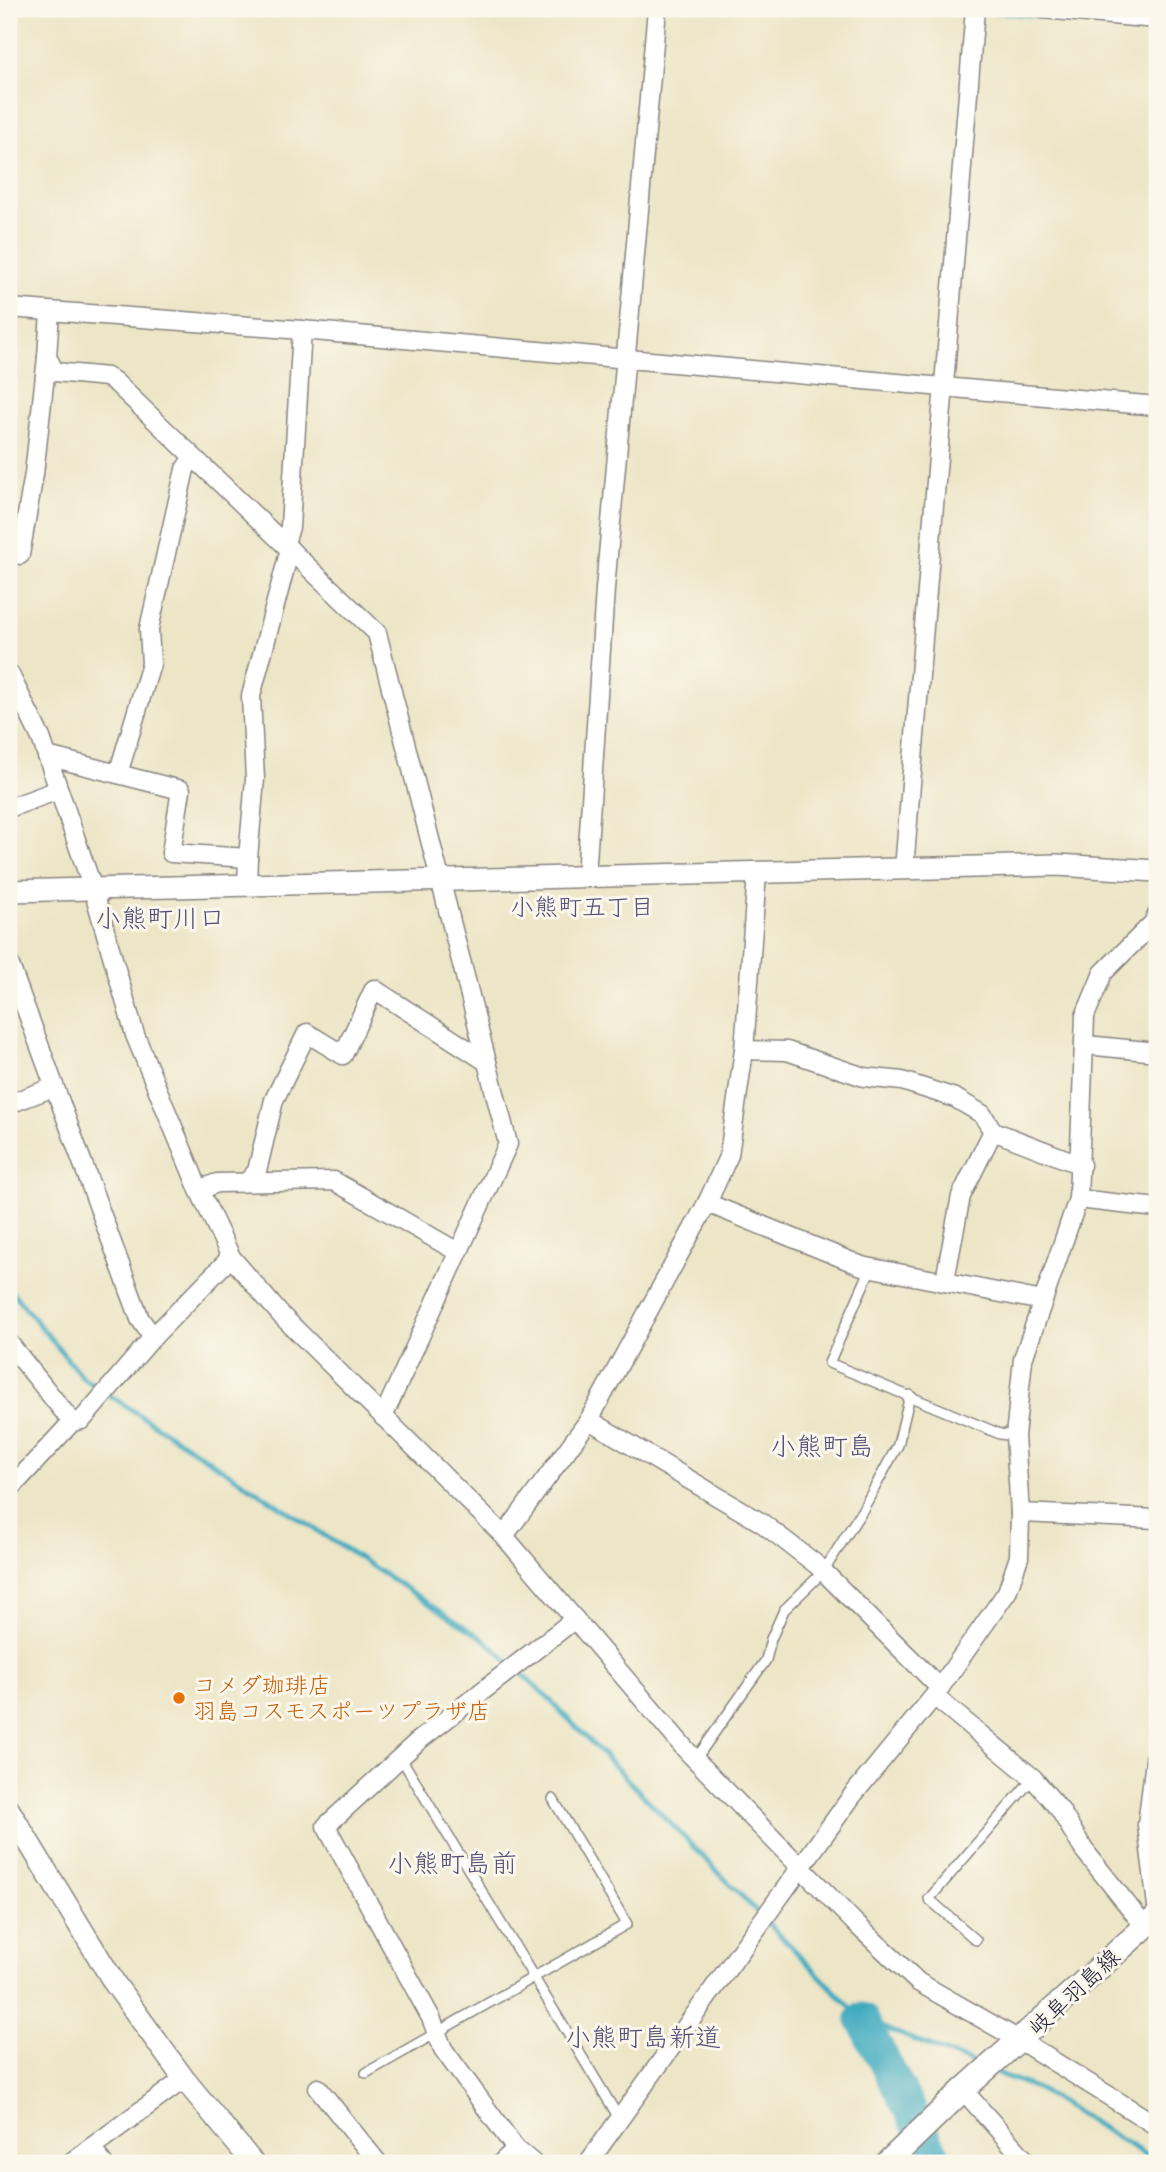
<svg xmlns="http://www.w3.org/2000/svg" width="1166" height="2172" font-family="'Comic Neue','Klee One',sans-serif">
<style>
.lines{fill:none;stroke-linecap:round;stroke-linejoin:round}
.stream{stroke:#3faabf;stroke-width:5}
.river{stroke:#3faabf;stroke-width:33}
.service-casing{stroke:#878480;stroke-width:12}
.minor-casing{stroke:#878480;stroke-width:21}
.tertiary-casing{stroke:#878480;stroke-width:24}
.secondary-casing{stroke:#878480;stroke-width:26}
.service{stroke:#fff;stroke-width:9}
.minor{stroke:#fff;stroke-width:18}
.tertiary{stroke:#fff;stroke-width:21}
.secondary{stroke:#fff;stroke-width:23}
.food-dot{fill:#e8710a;stroke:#fbf7ec;stroke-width:2.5}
.labels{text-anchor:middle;stroke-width:6;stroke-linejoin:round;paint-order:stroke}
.food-label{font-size:23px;fill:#c56008;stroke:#fbf7ec;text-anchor:start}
.street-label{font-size:23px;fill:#22223b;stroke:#fbf7ec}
.neighbourhood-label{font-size:24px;fill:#534f76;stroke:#fbf7ec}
.quarter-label{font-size:26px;fill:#534f76;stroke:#fbf7ec}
</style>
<rect width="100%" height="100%" fill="#fbf7ec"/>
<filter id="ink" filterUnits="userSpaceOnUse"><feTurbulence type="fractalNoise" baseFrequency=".0143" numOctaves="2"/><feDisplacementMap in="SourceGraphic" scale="14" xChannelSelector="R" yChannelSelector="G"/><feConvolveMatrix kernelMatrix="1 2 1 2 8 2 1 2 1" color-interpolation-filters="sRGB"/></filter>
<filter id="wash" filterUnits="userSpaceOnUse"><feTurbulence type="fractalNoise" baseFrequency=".00686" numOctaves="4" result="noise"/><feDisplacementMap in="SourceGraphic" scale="28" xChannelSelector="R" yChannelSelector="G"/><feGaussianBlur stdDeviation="1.57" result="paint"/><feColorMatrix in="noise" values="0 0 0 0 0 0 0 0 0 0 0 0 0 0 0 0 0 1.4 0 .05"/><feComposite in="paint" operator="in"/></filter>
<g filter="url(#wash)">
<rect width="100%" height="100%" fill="#ece5c6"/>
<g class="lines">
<g class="stream">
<polyline points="961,9 1042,16"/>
<polyline points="9,1288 83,1378 485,1640 538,1688 862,2019 980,2066"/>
<polyline points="992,2071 1040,2090 1157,2162"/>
</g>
<polyline class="river" points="862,2019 938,2163"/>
</g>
</g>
<g filter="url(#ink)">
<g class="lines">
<g class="service-casing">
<g id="service">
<polyline points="871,1268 829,1363 1000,1434 1015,1436"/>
<polyline points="401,1758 619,2118"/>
<polyline points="695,1760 766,1660 771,1639 784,1610 823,1572 863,1509 898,1445 910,1395"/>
<polyline points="976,1940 929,1899 1033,1778"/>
<polyline points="366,2073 627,1924 553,1799"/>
</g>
</g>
<g class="minor-casing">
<g id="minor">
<polyline points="1043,9 1157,19"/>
<polyline points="9,308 302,330 1157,406"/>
<polyline points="50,312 47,357 55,372 107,377 115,382 377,633 508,1144 383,1417"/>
<polyline points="285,543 290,527 302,330"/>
<polyline points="20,555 34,474 47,357"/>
<polyline points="9,673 41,738 93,889 135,1035 199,1190 231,1257 280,1314 504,1536 687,1751 856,1924 918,1982 1021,2041 1157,2126"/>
<polyline points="47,756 181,790 171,853 248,858 247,885"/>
<polyline points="118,774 151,664 149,629 185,469 193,457"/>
<polyline points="9,808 58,790"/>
<polyline points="248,858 255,779 251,696 290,549"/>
<polyline points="904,869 975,9"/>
<polyline points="586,877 605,589 657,9"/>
<polyline points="9,963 140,1319 153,1337"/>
<polyline points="1086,1045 1157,1052"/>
<polyline points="744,1050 787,1051 864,1077 902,1081 955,1098 982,1114 993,1131 1081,1165"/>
<polyline points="9,1104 54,1087"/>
<polyline points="247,1182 257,1171 274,1100 307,1033 343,1055 374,989 487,1062"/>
<polyline points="199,1190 217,1183 334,1181 458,1252"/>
<polyline points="1078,1199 1157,1208"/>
<polyline points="707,1203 862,1266 1043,1301"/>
<polyline points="945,1280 961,1196 993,1131"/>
<polyline points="9,1343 72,1422"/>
<polyline points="589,1420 762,1523 817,1565 940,1688"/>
<polyline points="9,1490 72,1422 82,1420 153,1337 231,1257"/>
<polyline points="1020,1513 1157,1519"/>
<polyline points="504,1536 589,1420 707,1203 729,1155 744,1050 757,873"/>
<polyline points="934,1696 1033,1778 1060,1810 1084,1850 1145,1927"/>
<polyline points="1157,1745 1147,1825 1157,1906"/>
<polyline points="318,2088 378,2163"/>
<polyline points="963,2090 1028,2163"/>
<polyline points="91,2148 103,2163"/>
<polyline points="70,2163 184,2079"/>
<polyline points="501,2163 516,2149"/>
<polyline points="533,2163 516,2149 443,2049 431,2018 326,1826 417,1742 575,1619"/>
<polyline points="588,2163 852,1796 934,1696 1007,1592 1019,1557 1020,1513 1015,1436 1023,1359 1078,1199 1085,1016 1103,973 1153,923 1157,915"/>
</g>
</g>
<g class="tertiary-casing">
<g id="tertiary">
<polyline points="9,891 1057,865 1157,871"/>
<polyline points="9,1810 115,1984 184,2079 253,2163"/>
</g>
</g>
<g class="secondary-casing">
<polyline id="secondary" points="887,2163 963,2090 1157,1916"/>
</g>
<use href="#service" class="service"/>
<use href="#minor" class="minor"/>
<use href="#tertiary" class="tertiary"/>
<use href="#secondary" class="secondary"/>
</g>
</g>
<circle class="food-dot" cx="179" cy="1698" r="7"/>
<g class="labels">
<g class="food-label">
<text x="193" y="1693">コメダ珈琲店<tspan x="193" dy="26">羽島コスモスポーツプラザ店</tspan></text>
</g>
<g class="street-label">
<text transform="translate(1074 1992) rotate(-43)" y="8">岐阜羽島線</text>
</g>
<g class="neighbourhood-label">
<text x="582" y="915">小熊町五丁目</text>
</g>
<g class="quarter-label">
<text x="160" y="927">小熊町川口</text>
<text x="822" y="1455">小熊町島</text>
<text x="452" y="1872">小熊町島前</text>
<text x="643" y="2046">小熊町島新道</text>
</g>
</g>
<rect width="1166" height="2172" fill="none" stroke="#fbf7ec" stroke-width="35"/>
</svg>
